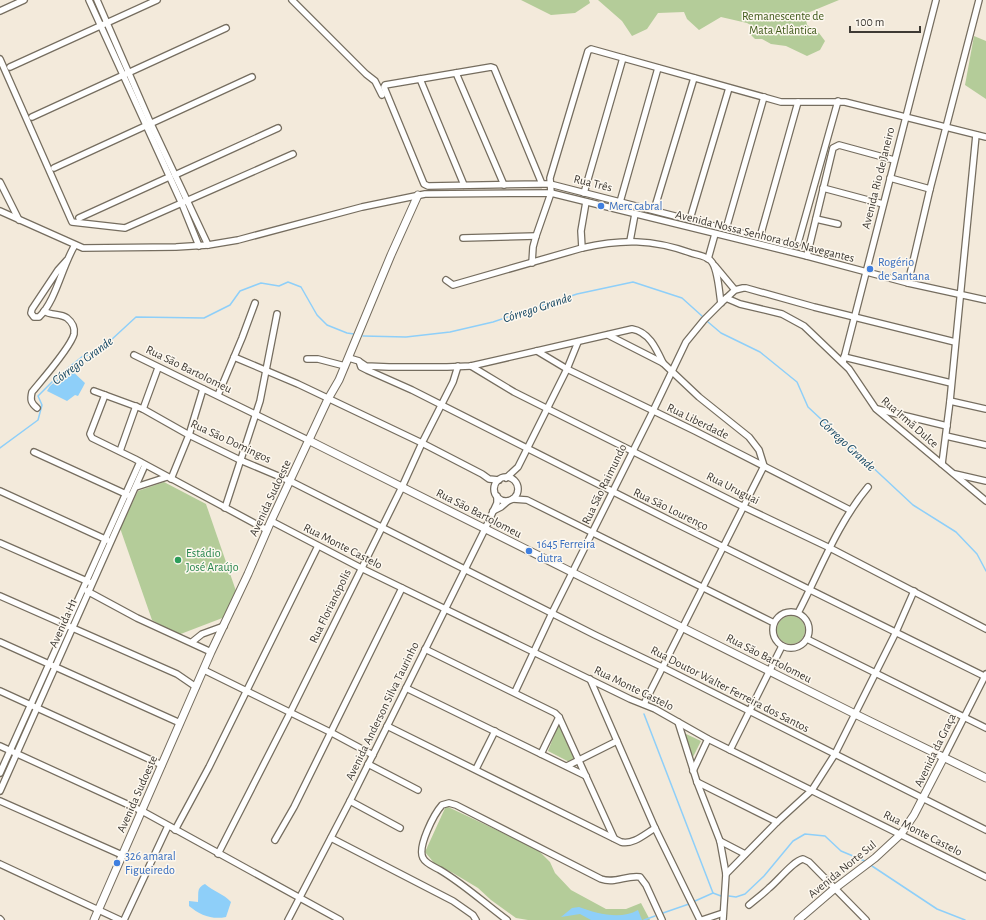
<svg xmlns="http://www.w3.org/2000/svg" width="986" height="920" font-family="'Alegreya Sans',sans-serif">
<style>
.green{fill:#b4cc99}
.water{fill:#8ecff9}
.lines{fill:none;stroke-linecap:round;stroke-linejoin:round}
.stream{stroke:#8ecff9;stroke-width:1.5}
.minor-casing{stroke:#756d5f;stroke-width:8}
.tertiary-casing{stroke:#756d5f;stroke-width:9}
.minor{stroke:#fff;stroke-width:5.5}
.tertiary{stroke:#fff;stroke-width:7}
.shop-dot{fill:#3f7fe0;stroke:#fdf8ef;stroke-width:1.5}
.leisure-dot{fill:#2e9e5b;stroke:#fdf8ef;stroke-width:1.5}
.labels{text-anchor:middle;stroke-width:3;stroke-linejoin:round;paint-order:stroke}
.park-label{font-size:12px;fill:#405a1b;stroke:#fdf8ef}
.street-label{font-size:12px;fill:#3e3a34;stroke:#fdf8ef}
.shop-label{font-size:12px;fill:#366cbe;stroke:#fdf8ef;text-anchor:start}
.leisure-label{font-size:12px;fill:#27864d;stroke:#fdf8ef;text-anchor:start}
.water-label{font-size:13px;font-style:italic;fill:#144663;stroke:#fdf8ef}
</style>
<rect width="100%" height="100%" fill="#f3eadb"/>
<g class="green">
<polygon points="521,0 589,0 590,3 575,13 551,15"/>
<polygon points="598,0 839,0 805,14 807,25 819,33 825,41 820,50 807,56 786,46 771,44 762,39 755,39 751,35 756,28 747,23 721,17 699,30 687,19 684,12 658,13 647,29 632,36 622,21"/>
<polygon points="974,36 986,41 986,99 965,85"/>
<polygon points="164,482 206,504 236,591 225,617 178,635 152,620 120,528 138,491"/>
<circle cx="791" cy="630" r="14"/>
<polygon points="559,723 579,767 548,751"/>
<polygon points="684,733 701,741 692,759"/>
<polygon points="446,806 537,849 550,862 555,873 571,890 606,909 626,909 641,903 650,920 528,920 516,918 491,900 478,888 453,873 435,864 425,852"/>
</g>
<g class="water">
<polygon points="70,369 85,383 83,387 78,396 75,395 67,401 47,391 50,386"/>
<path d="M205 884C213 891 224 894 231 902L226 917C212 920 200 915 189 906V901L198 902C199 893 196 888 205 884Z"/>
<path d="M579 907C597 914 621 920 638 910L642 920H591L580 914 561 917 572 908Z"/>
</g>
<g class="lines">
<g class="stream">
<polyline points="708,322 721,333 760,352 797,382 808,407 913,505 956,532 977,554 986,571"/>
<polyline points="363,336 406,337 450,332 493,322 577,294 633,282 682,298 702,316"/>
<polyline points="0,448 38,420 42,405 38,396 58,376 83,356 97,353 136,317 204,318 230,305 240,291 261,283 279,286 288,282 301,287 317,315 327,325 347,333 354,334"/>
<polyline points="644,714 713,893"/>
<polyline points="872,866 937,909 965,920"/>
<polyline points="729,896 736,897 745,894 764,876 793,841 805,834 825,836 841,851 865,861"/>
<polyline points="695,901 713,893 721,896"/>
<polyline points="663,913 689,904"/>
<polyline points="644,920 655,916"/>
</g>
<g class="minor-casing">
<g id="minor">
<polyline points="89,0 182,204 199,246"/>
<polyline points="97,0 151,124 208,245"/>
<polyline points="292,0 366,74 375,81 382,95"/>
<polyline points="0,11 24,0"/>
<polyline points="0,59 72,222 125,228 293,154"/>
<polyline points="10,67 157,0"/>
<polyline points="456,73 504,185"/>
<polyline points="420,79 464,185"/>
<polyline points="32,117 226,28"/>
<polyline points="54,168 252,77"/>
<polyline points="175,175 278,128"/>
<polyline points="890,178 930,189"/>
<polyline points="0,182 19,220"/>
<polyline points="542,184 494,68 491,67 385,85 384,87 424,184 428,186 542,184 550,184 792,246 795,245 798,243 838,101"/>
<polyline points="823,188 883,204"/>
<polyline points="584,193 623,58"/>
<polyline points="620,202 658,68"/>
<polyline points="654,210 694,78"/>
<polyline points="0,211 83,248 176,247 208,245 238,240 362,207 425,194 551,193 807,256 908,283 986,300"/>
<polyline points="79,218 169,177"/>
<polyline points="690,219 729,88"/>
<polyline points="816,219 838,224"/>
<polyline points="726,229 764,97"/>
<polyline points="760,237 798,102"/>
<polyline points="463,238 536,236"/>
<polyline points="630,241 635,214"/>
<polyline points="582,248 581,231 586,202"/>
<polyline points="807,256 833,148 839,145 894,160"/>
<polyline points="708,259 715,234"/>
<path d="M67 260 58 270 32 309 31 313 34 317H39C56 301 62 266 75 245"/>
<polyline points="532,263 533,247 536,236 551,193 550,178 588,51 591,49 781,102 845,102 986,137"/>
<polyline points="715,266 735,290"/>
<path d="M446 280 453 285 582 248C622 239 652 239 691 253 697 255 707 256 711 261 718 268 719 292 721 303"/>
<polyline points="908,283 930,189 979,0"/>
<polyline points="726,298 740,304 782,314 804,326 849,369 876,409 986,501"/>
<polyline points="608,335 663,363 699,397 749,437 759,450 764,466 644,704"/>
<polyline points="537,351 567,369 695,431 850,510"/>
<polyline points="134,355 310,441"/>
<polyline points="234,357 298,384 422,443 482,474 489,479 499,480"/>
<polyline points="844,357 951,383"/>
<polyline points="349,358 359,361 361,367 367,370 412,390 675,523 986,677"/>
<polyline points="307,359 318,359 345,366"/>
<path d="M360 362 366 366 389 367H447L471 366 632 329C649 332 656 348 663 363"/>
<polyline points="843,362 936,0"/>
<polyline points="471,366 514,392 744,507 830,548 986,629"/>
<polyline points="94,391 143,409 189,435 240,460 290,481 595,635 664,668 986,830"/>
<polyline points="105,395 90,434 92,438 135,459 267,530"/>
<polyline points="218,395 242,338 255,303"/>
<polyline points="950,401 986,409"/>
<path d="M37 408C31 403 30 400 32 392 41 381 71 347 74 334 75 328 72 322 67 318 60 313 51 316 44 311"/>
<polyline points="143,409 158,368"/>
<polyline points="877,409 947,426"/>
<polyline points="946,436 986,445"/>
<polyline points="120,451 136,406"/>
<polyline points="34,452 128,495"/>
<polyline points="942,464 950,401 976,135"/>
<polyline points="955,474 986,481"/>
<circle cx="506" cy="489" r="12"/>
<polyline points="506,478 518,467 567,369 578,342"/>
<polyline points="171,479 189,435 203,389"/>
<polyline points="136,487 167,477"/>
<polyline points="0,491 107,540"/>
<polyline points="513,499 527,500 774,623"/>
<polyline points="225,508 260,401 277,314"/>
<polyline points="493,511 501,507 508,501"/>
<polyline points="271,521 361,568 630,699 655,709 708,739 986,877"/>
<polyline points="0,543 89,582"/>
<polyline points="87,591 137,618 211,652"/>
<polyline points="0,596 177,674 196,687"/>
<circle cx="791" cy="630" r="18"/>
<path d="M798 613C820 571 837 524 868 487"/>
<polyline points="807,639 986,728"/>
<polyline points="0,642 180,723"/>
<polyline points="192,642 202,634 224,626"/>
<polyline points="425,649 555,713 559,717 614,838"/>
<polyline points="204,670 332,733 373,755"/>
<polyline points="590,679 655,828 700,920"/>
<polyline points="406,688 586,776"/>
<polyline points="0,691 162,765"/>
<polyline points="515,692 552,613 653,411 686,342 704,320 721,303 735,290 743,288 746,288 814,307 955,342"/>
<polyline points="678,722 697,782 720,841 726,874 723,920"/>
<path d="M387 726 621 842C633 845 645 834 655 828"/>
<polyline points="0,746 142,811 340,920"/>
<polyline points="730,750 782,646"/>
<polyline points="541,754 559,717"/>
<polyline points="944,757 986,674"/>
<polyline points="368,764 418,790"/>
<polyline points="567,766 617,741"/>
<polyline points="476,769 495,731"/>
<polyline points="693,771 708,739"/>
<polyline points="0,773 140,462"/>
<polyline points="697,782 777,822"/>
<polyline points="0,791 145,465"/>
<polyline points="0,801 122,855"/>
<polyline points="350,801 400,828"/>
<polyline points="175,830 209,767 318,546"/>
<polyline points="331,838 453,901 473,915 476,920"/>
<polyline points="275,840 294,807 402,588"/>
<polyline points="720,841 745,854"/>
<polyline points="218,854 290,713 402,487 422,443 453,382 458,366"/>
<polyline points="0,864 120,920"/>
<polyline points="726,874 777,822 812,790 835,754 896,632 914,591"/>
<path d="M749 905C756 899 763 894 769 888 778 881 793 861 803 859L809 862 866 920"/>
<polyline points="0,919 1,920"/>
<polyline points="124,920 168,826"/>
<polyline points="288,920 350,801 485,529 497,503 497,496"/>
<path d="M507 920C484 903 465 885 440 870 435 867 426 864 423 858 417 847 434 814 442 805L449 803 456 805 601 879C615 884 626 875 640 877L646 885 662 920"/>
<polyline points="702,920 723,913"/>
</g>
</g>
<g class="tertiary-casing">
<g id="tertiary">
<polyline points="310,441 855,714 986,778"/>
<polyline points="94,920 211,652 248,574 271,521 328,399 339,380 391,255 418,195"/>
<polyline points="798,920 834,889 875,858 901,834 914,815 944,757"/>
</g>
</g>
<use href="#minor" class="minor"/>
<use href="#tertiary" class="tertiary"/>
</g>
<g class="shop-dot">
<circle cx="601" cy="206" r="4"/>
<circle cx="870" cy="269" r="4"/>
<circle cx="529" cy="551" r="4"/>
<circle cx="117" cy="863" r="4"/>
</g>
<circle class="leisure-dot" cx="178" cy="560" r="4"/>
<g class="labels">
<g class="park-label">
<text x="783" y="20">Remanescente de<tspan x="783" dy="14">Mata Atlântica</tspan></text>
</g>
<g class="street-label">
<text transform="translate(878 178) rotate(-76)" y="4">Avenida Rio de Janeiro</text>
<text transform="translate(593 183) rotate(14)" y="4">Rua Três</text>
<text transform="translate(765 236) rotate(14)" y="4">Avenida Nossa Senhora dos Navegantes</text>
<text transform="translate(189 369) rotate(26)" y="4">Rua São Bartolomeu</text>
<text transform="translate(698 421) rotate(26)" y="4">Rua Liberdade</text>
<text transform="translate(910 422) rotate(41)" y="4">Rua Irmã Dulce</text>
<text transform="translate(231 441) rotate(25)" y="4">Rua São Domingos</text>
<text transform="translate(604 484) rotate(-64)" y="4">Rua São Raimundo</text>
<text transform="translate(733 488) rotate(27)" y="4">Rua Uruguai</text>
<text transform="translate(270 498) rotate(-65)" y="4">Avenida Sudoeste</text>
<text transform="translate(671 509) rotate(26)" y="4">Rua São Lourenço</text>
<text transform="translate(479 513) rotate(27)" y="4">Rua São Bartolomeu</text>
<text transform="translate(343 546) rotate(27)" y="4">Rua Monte Castelo</text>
<text transform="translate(330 606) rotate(-64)" y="4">Rua Florianópolis</text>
<text transform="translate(63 623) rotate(-66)" y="4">Avenida H1</text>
<text transform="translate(769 658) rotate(27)" y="4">Rua São Bartolomeu</text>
<text transform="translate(634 688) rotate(26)" y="4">Rua Monte Castelo</text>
<text transform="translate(730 689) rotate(27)" y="4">Rua Doutor Walter Ferreira dos Santos</text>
<text transform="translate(382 711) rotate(-64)" y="4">Avenida Anderson Silva Taurinho</text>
<text transform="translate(935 750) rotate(-64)" y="4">Avenida da Graça</text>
<text transform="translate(137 794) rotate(-66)" y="4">Avenida Sudoeste</text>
<text transform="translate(923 833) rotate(27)" y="4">Rua Monte Castelo</text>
<text transform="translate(842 869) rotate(-39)" y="4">Avenida Norte Sul</text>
</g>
<g class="shop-label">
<text x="609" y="210">Merc cabral</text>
<text x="878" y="266">Rogério<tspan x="878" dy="14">de Santana</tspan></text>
<text x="537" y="548">1645 Ferreira<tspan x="537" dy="14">dutra</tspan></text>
<text x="125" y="860">326 amaral<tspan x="125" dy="14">Figueiredo</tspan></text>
</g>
<g class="leisure-label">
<text x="186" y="557">Estádio<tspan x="186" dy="14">José Araújo</tspan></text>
</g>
<g class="water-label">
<text transform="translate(537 307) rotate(-18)" y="5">Córrego Grande</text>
<text transform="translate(82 360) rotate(-36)" y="5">Córrego Grande</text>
<text transform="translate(848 444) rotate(43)" y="5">Córrego Grande</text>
</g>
</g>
<path d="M850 26v6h70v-6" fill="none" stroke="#3e3a34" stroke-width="2"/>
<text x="856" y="26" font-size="12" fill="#3e3a34" stroke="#fdf8ef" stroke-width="3" paint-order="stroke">100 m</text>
</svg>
